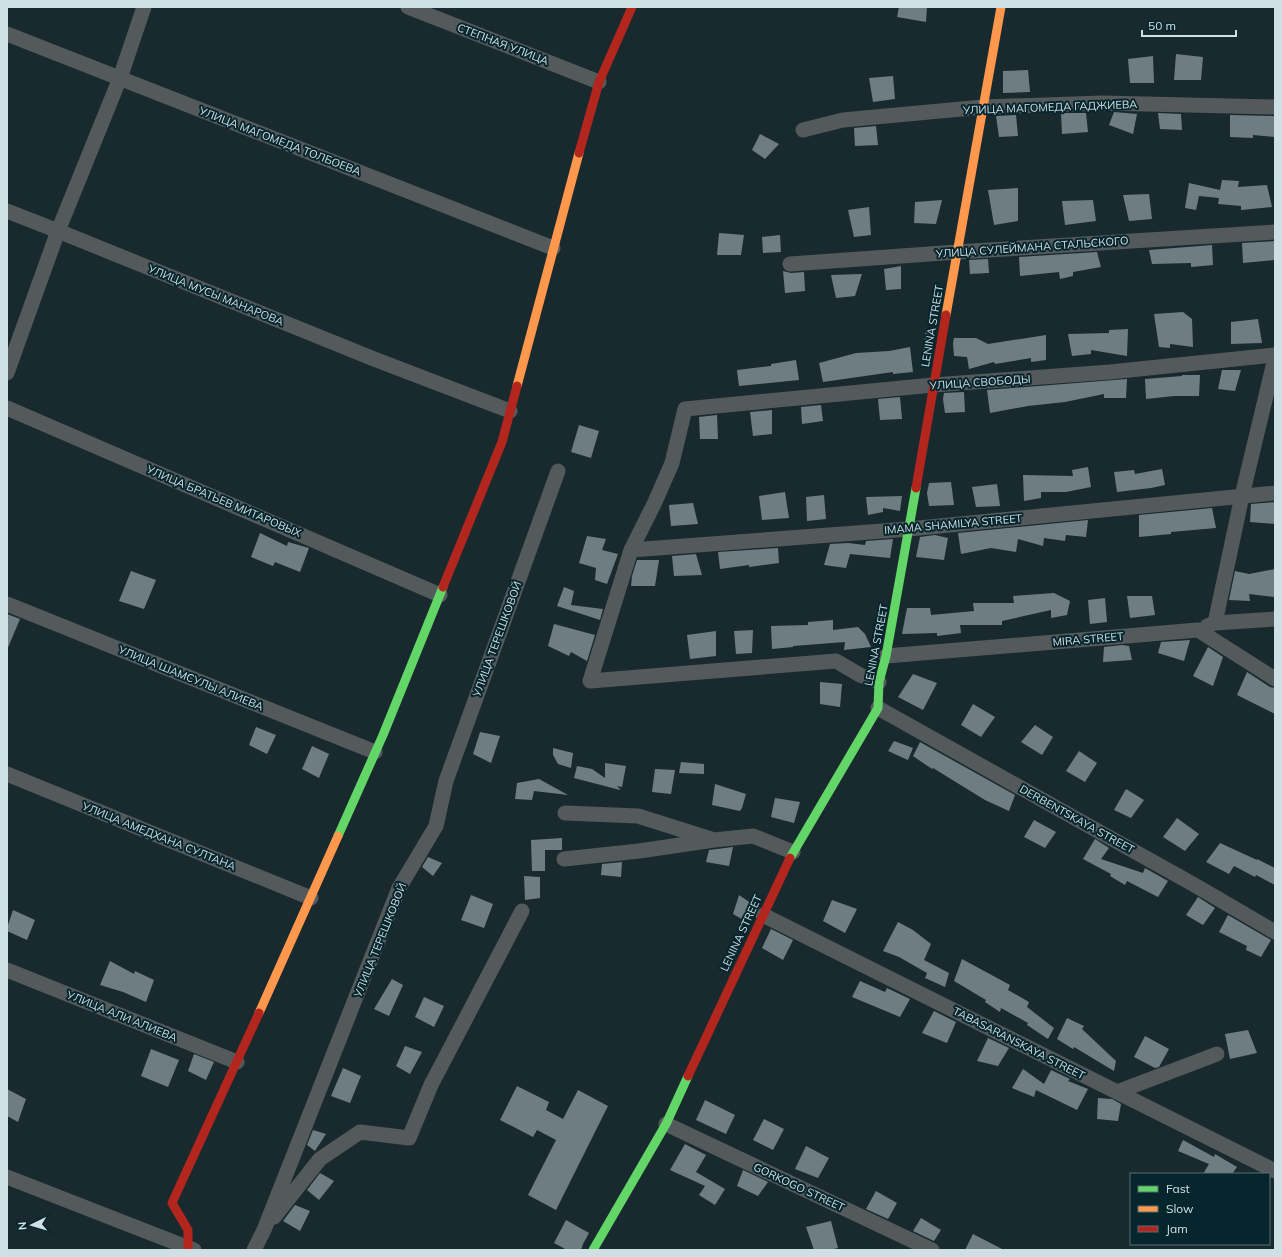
<svg xmlns="http://www.w3.org/2000/svg" width="1282" height="1257" font-family="Mulish,sans-serif">
<style>
.building{fill:#6e7d81}
.lines{fill:none;stroke-linecap:round;stroke-linejoin:round}
.street{stroke:#545a5b;stroke-width:15}
.fast{stroke:#63d668;stroke-width:9}
.slow{stroke:#ff974d;stroke-width:9}
.jam{stroke:#b3261e;stroke-width:9}
.labels{text-anchor:middle;stroke-width:4;stroke-linejoin:round;paint-order:stroke}
.street-label{font-size:11px;fill:#cfe0e4;stroke:#07252d}
</style>
<rect width="100%" height="100%" fill="#192a2f"/>
<g class="building">
<polygon points="899,7 927,7 926,22 897,17"/>
<polygon points="1176,54 1203,57 1201,80 1174,80"/>
<polygon points="1153,56 1154,83 1130,83 1128,59"/>
<polygon points="1028,70 1030,92 1003,93 1003,71"/>
<polygon points="893,76 895,99 873,102 869,78"/>
<polygon points="1114,112 1137,114 1133,134 1109,125"/>
<polygon points="1061,113 1086,113 1088,132 1062,134"/>
<polygon points="1158,113 1181,114 1182,130 1160,129"/>
<polygon points="1016,115 1018,136 999,137 996,116"/>
<polygon points="1230,115 1275,116 1275,137 1253,135 1253,138 1230,137"/>
<polygon points="876,126 878,145 855,146 854,128"/>
<polygon points="760,134 779,144 765,159 752,150"/>
<polygon points="1222,180 1239,181 1238,187 1267,185 1272,207 1241,210 1241,206 1218,204 1219,198 1199,196 1196,210 1185,208 1189,183 1220,190"/>
<polygon points="1018,188 1018,221 994,225 988,190"/>
<polygon points="1149,194 1152,219 1129,221 1123,195"/>
<polygon points="942,200 936,224 914,223 915,202"/>
<polygon points="1093,200 1096,221 1065,225 1062,201"/>
<polygon points="869,207 871,235 854,237 848,210"/>
<polygon points="719,233 744,235 741,255 717,255"/>
<polygon points="780,235 781,252 763,253 762,237"/>
<polygon points="1275,241 1274,260 1243,263 1242,243"/>
<polygon points="1212,245 1213,265 1191,267 1191,263 1152,264 1149,250"/>
<polygon points="1097,252 1101,267 1073,272 1073,276 1060,279 1059,272 1020,276 1019,257"/>
<polygon points="988,259 989,273 970,274 969,260"/>
<polygon points="901,266 901,289 886,290 884,269"/>
<polygon points="783,271 791,273 804,272 805,291 785,293"/>
<polygon points="862,274 855,296 836,298 831,275"/>
<polygon points="1183,312 1192,319 1193,347 1170,344 1170,348 1159,347 1154,314"/>
<polygon points="1258,319 1262,343 1231,344 1231,322"/>
<polygon points="926,329 931,330 927,353 923,352"/>
<polygon points="1128,329 1127,356 1091,350 1091,354 1072,356 1068,334 1109,333 1109,330"/>
<polygon points="1046,335 1046,360 1031,362 1031,358 995,364 994,362 969,369 967,357 954,356 953,343 954,338 976,338 988,344"/>
<polygon points="910,347 913,372 893,374 893,372 823,382 819,363 856,353 889,351"/>
<polygon points="796,360 799,380 739,386 737,370 771,366 771,364"/>
<polygon points="1222,370 1241,370 1235,391 1218,389"/>
<polygon points="1182,375 1200,375 1199,396 1174,396 1146,399 1145,379 1182,376"/>
<polygon points="1127,379 1126,398 1104,398 1104,394 1065,402 1028,406 990,413 987,390"/>
<polygon points="964,392 965,412 945,413 943,399 944,393"/>
<polygon points="900,397 902,419 880,420 878,399"/>
<polygon points="821,405 823,421 802,424 801,407"/>
<polygon points="772,410 772,434 753,436 750,412"/>
<polygon points="717,415 718,439 700,439 699,417"/>
<polygon points="579,425 599,431 591,458 571,452"/>
<polygon points="1088,467 1091,487 1066,492 1041,492 1041,498 1024,501 1023,475 1073,476 1072,470"/>
<polygon points="1162,469 1165,485 1151,488 1117,492 1114,472 1134,470 1135,474"/>
<polygon points="951,482 954,505 929,506 927,493 929,483"/>
<polygon points="997,484 1000,506 976,507 972,487"/>
<polygon points="785,492 789,518 762,520 759,496"/>
<polygon points="824,495 826,519 807,521 806,497"/>
<polygon points="902,496 900,511 883,508 883,512 868,515 866,497"/>
<polygon points="1275,502 1275,524 1250,522 1251,504"/>
<polygon points="693,503 698,524 671,526 669,505"/>
<polygon points="1212,508 1216,528 1171,532 1171,534 1139,537 1139,515"/>
<polygon points="1088,520 1086,537 1066,535 1065,541 1044,538 1043,546 1018,539 1016,552 991,548 961,554 958,533"/>
<polygon points="260,533 287,546 288,542 309,548 300,572 275,562 273,566 251,557"/>
<polygon points="935,535 948,538 944,560 916,557 920,537"/>
<polygon points="587,536 606,539 602,550 618,554 607,584 595,580 596,568 579,563"/>
<polygon points="893,539 890,558 850,554 846,568 824,565 830,544 848,543 865,545 866,541"/>
<polygon points="778,548 779,563 749,567 749,565 720,569 718,552"/>
<polygon points="696,554 702,575 674,576 672,556"/>
<polygon points="637,560 659,560 655,586 631,586 632,576"/>
<polygon points="1275,569 1274,597 1249,594 1250,601 1229,600 1235,571 1249,574"/>
<polygon points="131,571 156,580 144,609 119,601"/>
<polygon points="564,587 574,591 571,605 603,609 600,620 557,606"/>
<polygon points="1054,593 1070,601 1067,615 1051,618 1051,610 1002,621 1002,625 960,625 961,633 937,636 937,633 902,634 907,608 930,608 931,615 974,611 973,603 1014,603 1013,596"/>
<polygon points="1127,596 1152,596 1155,615 1130,618"/>
<polygon points="1105,598 1107,622 1090,624 1088,600"/>
<polygon points="7,614 20,619 7,650"/>
<polygon points="833,620 833,630 858,627 865,634 871,647 844,650 845,642 793,646 793,647 772,649 771,626 808,625 808,622"/>
<polygon points="554,624 595,635 587,661 571,652 569,656 548,646"/>
<polygon points="753,630 752,653 736,654 734,631"/>
<polygon points="716,631 716,656 690,659 687,635"/>
<polygon points="1190,640 1184,661 1158,653 1161,642"/>
<polygon points="1122,645 1129,646 1132,660 1103,662 1104,647"/>
<polygon points="1208,647 1223,657 1213,686 1193,676"/>
<polygon points="1247,672 1270,687 1275,688 1275,714 1237,695"/>
<polygon points="913,674 937,683 923,710 898,697"/>
<polygon points="820,682 842,684 840,707 820,704"/>
<polygon points="973,704 995,717 981,737 961,725"/>
<polygon points="1035,725 1053,737 1042,755 1021,742"/>
<polygon points="256,727 276,735 267,754 249,745"/>
<polygon points="480,732 500,736 491,763 473,754"/>
<polygon points="894,741 913,748 908,760 888,751"/>
<polygon points="920,742 1015,795 1009,811 985,800 933,768 932,769 913,756"/>
<polygon points="312,746 329,754 319,778 302,769"/>
<polygon points="553,748 573,753 571,768 558,764 553,755"/>
<polygon points="1079,751 1097,763 1085,782 1066,771"/>
<polygon points="681,762 704,764 704,774 679,773"/>
<polygon points="605,763 626,766 622,787 617,786 620,789 620,790 574,778 577,766 592,769 605,778"/>
<polygon points="655,769 675,770 671,794 652,792"/>
<polygon points="539,779 568,795 534,791 532,800 515,799 517,783"/>
<polygon points="715,784 746,794 742,808 740,811 712,805"/>
<polygon points="1126,789 1144,800 1131,818 1114,810"/>
<polygon points="775,798 800,802 794,823 771,817"/>
<polygon points="1177,818 1199,834 1185,851 1163,837"/>
<polygon points="1034,820 1056,832 1045,848 1024,837"/>
<polygon points="562,838 562,850 545,850 545,871 532,871 531,840"/>
<polygon points="1095,839 1109,848 1101,859 1143,873 1145,868 1168,881 1158,897 1127,881 1125,885 1110,876 1111,874 1083,859"/>
<polygon points="1220,843 1257,860 1257,859 1275,868 1275,885 1256,875 1255,877 1234,866 1229,874 1206,862"/>
<polygon points="733,847 729,866 706,862 709,850"/>
<polygon points="428,857 442,863 433,876 422,867"/>
<polygon points="622,862 621,877 601,875 602,864"/>
<polygon points="524,876 540,877 540,898 525,900"/>
<polygon points="471,895 493,904 484,928 461,920"/>
<polygon points="739,895 755,906 747,922 733,914"/>
<polygon points="1198,897 1215,908 1203,925 1186,915"/>
<polygon points="832,900 857,909 845,933 823,921"/>
<polygon points="13,910 35,920 27,940 7,931 7,928"/>
<polygon points="1228,915 1271,940 1261,957 1246,950 1247,946 1219,932"/>
<polygon points="898,922 913,930 931,944 924,960 949,973 945,987 925,978 927,973 899,957 883,951"/>
<polygon points="771,929 793,940 783,960 762,948"/>
<polygon points="962,959 1010,985 1008,990 1029,1002 1027,1007 1054,1028 1048,1039 1027,1025 1028,1023 1001,1008 1000,1012 985,1002 986,1000 954,981"/>
<polygon points="110,961 134,974 135,971 154,980 146,1002 123,992 100,985"/>
<polygon points="392,979 403,985 389,1016 374,1009"/>
<polygon points="860,981 885,992 887,988 910,999 900,1017 852,997"/>
<polygon points="424,997 444,1006 434,1027 415,1017"/>
<polygon points="934,1011 956,1022 947,1043 922,1033"/>
<polygon points="1067,1018 1084,1026 1082,1029 1116,1061 1114,1071 1074,1047 1073,1049 1057,1039"/>
<polygon points="1248,1030 1257,1053 1230,1059 1225,1034"/>
<polygon points="1145,1036 1169,1049 1159,1067 1155,1068 1134,1057"/>
<polygon points="988,1038 1009,1048 998,1066 977,1061"/>
<polygon points="405,1046 422,1052 410,1074 396,1066"/>
<polygon points="151,1049 179,1060 168,1087 141,1076"/>
<polygon points="194,1054 214,1062 206,1080 188,1071"/>
<polygon points="343,1068 361,1076 350,1103 331,1096"/>
<polygon points="1023,1069 1044,1084 1051,1070 1070,1079 1068,1081 1088,1089 1077,1110 1036,1090 1034,1097 1012,1088"/>
<polygon points="517,1086 549,1102 546,1110 563,1119 578,1090 608,1106 556,1210 528,1195 556,1140 537,1130 533,1137 500,1120"/>
<polygon points="7,1089 26,1099 18,1122 7,1116"/>
<polygon points="1098,1098 1112,1099 1121,1104 1118,1121 1097,1119"/>
<polygon points="705,1100 735,1115 726,1134 696,1120"/>
<polygon points="764,1119 784,1129 773,1150 753,1140"/>
<polygon points="313,1130 326,1134 315,1151 307,1145"/>
<polygon points="1183,1140 1214,1157 1215,1154 1237,1167 1232,1174 1203,1174 1209,1164 1178,1151"/>
<polygon points="685,1144 706,1155 696,1172 725,1189 715,1205 699,1195 705,1186 670,1170"/>
<polygon points="806,1146 829,1158 818,1178 795,1169"/>
<polygon points="743,1170 768,1182 758,1196 737,1186"/>
<polygon points="320,1173 334,1181 319,1200 307,1190"/>
<polygon points="876,1191 897,1203 888,1219 866,1209"/>
<polygon points="295,1205 310,1211 300,1231 283,1221"/>
<polygon points="921,1218 941,1230 934,1241 913,1231"/>
<polygon points="566,1220 589,1233 583,1244 581,1250 567,1250 554,1243"/>
<polygon points="831,1221 838,1248 829,1250 814,1250 806,1227"/>
<polygon points="973,1234 1004,1250 965,1250"/>
</g>
<g class="lines">
<g class="street">
<polyline points="408,7 599,82"/>
<polyline points="7,34 553,248"/>
<polyline points="803,130 843,120 983,107 1103,103 1275,107"/>
<polyline points="7,211 58,231 374,359 510,411"/>
<polyline points="790,264 957,252 1275,232"/>
<polyline points="7,373 58,231 120,78 144,7"/>
<polyline points="7,408 440,595"/>
<polyline points="631,550 909,529 1275,493"/>
<polyline points="7,604 375,752"/>
<polyline points="1215,623 1242,496 1275,358"/>
<polyline points="1207,626 1215,623 1275,619"/>
<polyline points="886,656 1198,630 1275,679"/>
<polyline points="879,682 860,675 836,661 590,681 631,550 655,502 672,463 685,409 933,385 1110,372 1275,355"/>
<polyline points="878,708 1198,887 1275,932"/>
<polyline points="7,774 311,898"/>
<polyline points="565,813 638,816 711,839"/>
<polyline points="564,859 639,851 714,840 753,836 793,852"/>
<polyline points="763,915 1275,1171"/>
<polyline points="7,970 237,1062"/>
<polyline points="1117,1092 1217,1054"/>
<polyline points="666,1124 932,1250"/>
<polyline points="7,1177 194,1250"/>
<polyline points="274,1217 320,1159 360,1132 409,1138 431,1085 522,911"/>
<polyline points="254,1250 264,1230 399,888 436,826 446,781 558,471"/>
</g>
<g class="fast">
<polyline points="338,836 383,735 443,587"/>
<polyline points="790,858 878,708 879,682 886,656 916,488"/>
<polyline points="593,1250 666,1124 688,1076"/>
</g>
<g class="slow">
<polyline points="946,315 1001,7"/>
<polyline points="517,386 579,153"/>
<polyline points="259,1013 338,836"/>
</g>
<g class="jam">
<polyline points="579,153 599,82 632,7"/>
<polyline points="916,488 946,315"/>
<polyline points="443,587 502,442 517,386"/>
<polyline points="688,1076 790,858"/>
<polyline points="188,1248 188,1230 172,1203 259,1013"/>
</g>
</g>
<g class="labels">
<g class="street-label">
<text transform="translate(503 44) rotate(21)" y="4">СТЕПНАЯ УЛИЦА</text>
<text transform="translate(1050 107) rotate(-2)" y="4">УЛИЦА МАГОМЕДА ГАДЖИЕВА</text>
<text transform="translate(280 141) rotate(21)" y="4">УЛИЦА МАГОМЕДА ТОЛБОЕВА</text>
<text transform="translate(1032 247) rotate(-4)" y="4">УЛИЦА СУЛЕЙМАНА СТАЛЬСКОГО</text>
<text transform="translate(216 295) rotate(22)" y="4">УЛИЦА МУСЫ МАНАРОВА</text>
<text transform="translate(932 326) rotate(-80)" y="4">LENINA STREET</text>
<text transform="translate(980 382) rotate(-4)" y="4">УЛИЦА СВОБОДЫ</text>
<text transform="translate(224 501) rotate(23)" y="4">УЛИЦА БРАТЬЕВ МИТАРОВЫХ</text>
<text transform="translate(953 524) rotate(-5)" y="4">IMAMA SHAMILYA STREET</text>
<text transform="translate(497 639) rotate(-70)" y="4">УЛИЦА ТЕРЕШКОВОЙ</text>
<text transform="translate(1088 639) rotate(-5)" y="4">MIRA STREET</text>
<text transform="translate(876 645) rotate(-79)" y="4">LENINA STREET</text>
<text transform="translate(191 678) rotate(22)" y="4">УЛИЦА ШАМСУЛЫ АЛИЕВА</text>
<text transform="translate(1077 819) rotate(29)" y="4">DERBENTSKAYA STREET</text>
<text transform="translate(159 836) rotate(22)" y="4">УЛИЦА АМЕДХАНА СУЛТАНА</text>
<text transform="translate(741 933) rotate(-65)" y="4">LENINA STREET</text>
<text transform="translate(380 940) rotate(-68)" y="4">УЛИЦА ТЕРЕШКОВОЙ</text>
<text transform="translate(122 1016) rotate(22)" y="4">УЛИЦА АЛИ АЛИЕВА</text>
<text transform="translate(1019 1043) rotate(27)" y="4">TABASARANSKAYA STREET</text>
<text transform="translate(799 1187) rotate(25)" y="4">GORKOGO STREET</text>
</g>
</g>
<rect width="1282" height="1257" fill="none" stroke="#cfe0e4" stroke-width="16"/>
<rect x="1130" y="1173" width="140" height="72" fill="#07252d" stroke="#577076"/>
<rect x="1138" y="1186" width="20" height="6" fill="#63d668" stroke="#577076"/>
<text x="1166" y="1193" font-size="12" fill="#cfe0e4">Fast</text>
<rect x="1138" y="1206" width="20" height="6" fill="#ff974d" stroke="#577076"/>
<text x="1166" y="1213" font-size="12" fill="#cfe0e4">Slow</text>
<rect x="1138" y="1226" width="20" height="6" fill="#b3261e" stroke="#577076"/>
<text x="1166" y="1233" font-size="12" fill="#cfe0e4">Jam</text>
<g transform="translate(32 1225) rotate(265)" stroke="#07252d" stroke-width="3" paint-order="stroke">
<path d="M0-3L7 15L0 10L-7 15Z" fill="#cfe0e4"/>
<text y="-6" font-size="11" font-weight="bold" text-anchor="middle" fill="#cfe0e4">N</text>
</g>
<path d="M1142 30v6h94v-6" fill="none" stroke="#cfe0e4" stroke-width="2"/>
<text x="1148" y="30" font-size="12" fill="#cfe0e4" stroke="#07252d" stroke-width="3" paint-order="stroke">50 m</text>
</svg>
